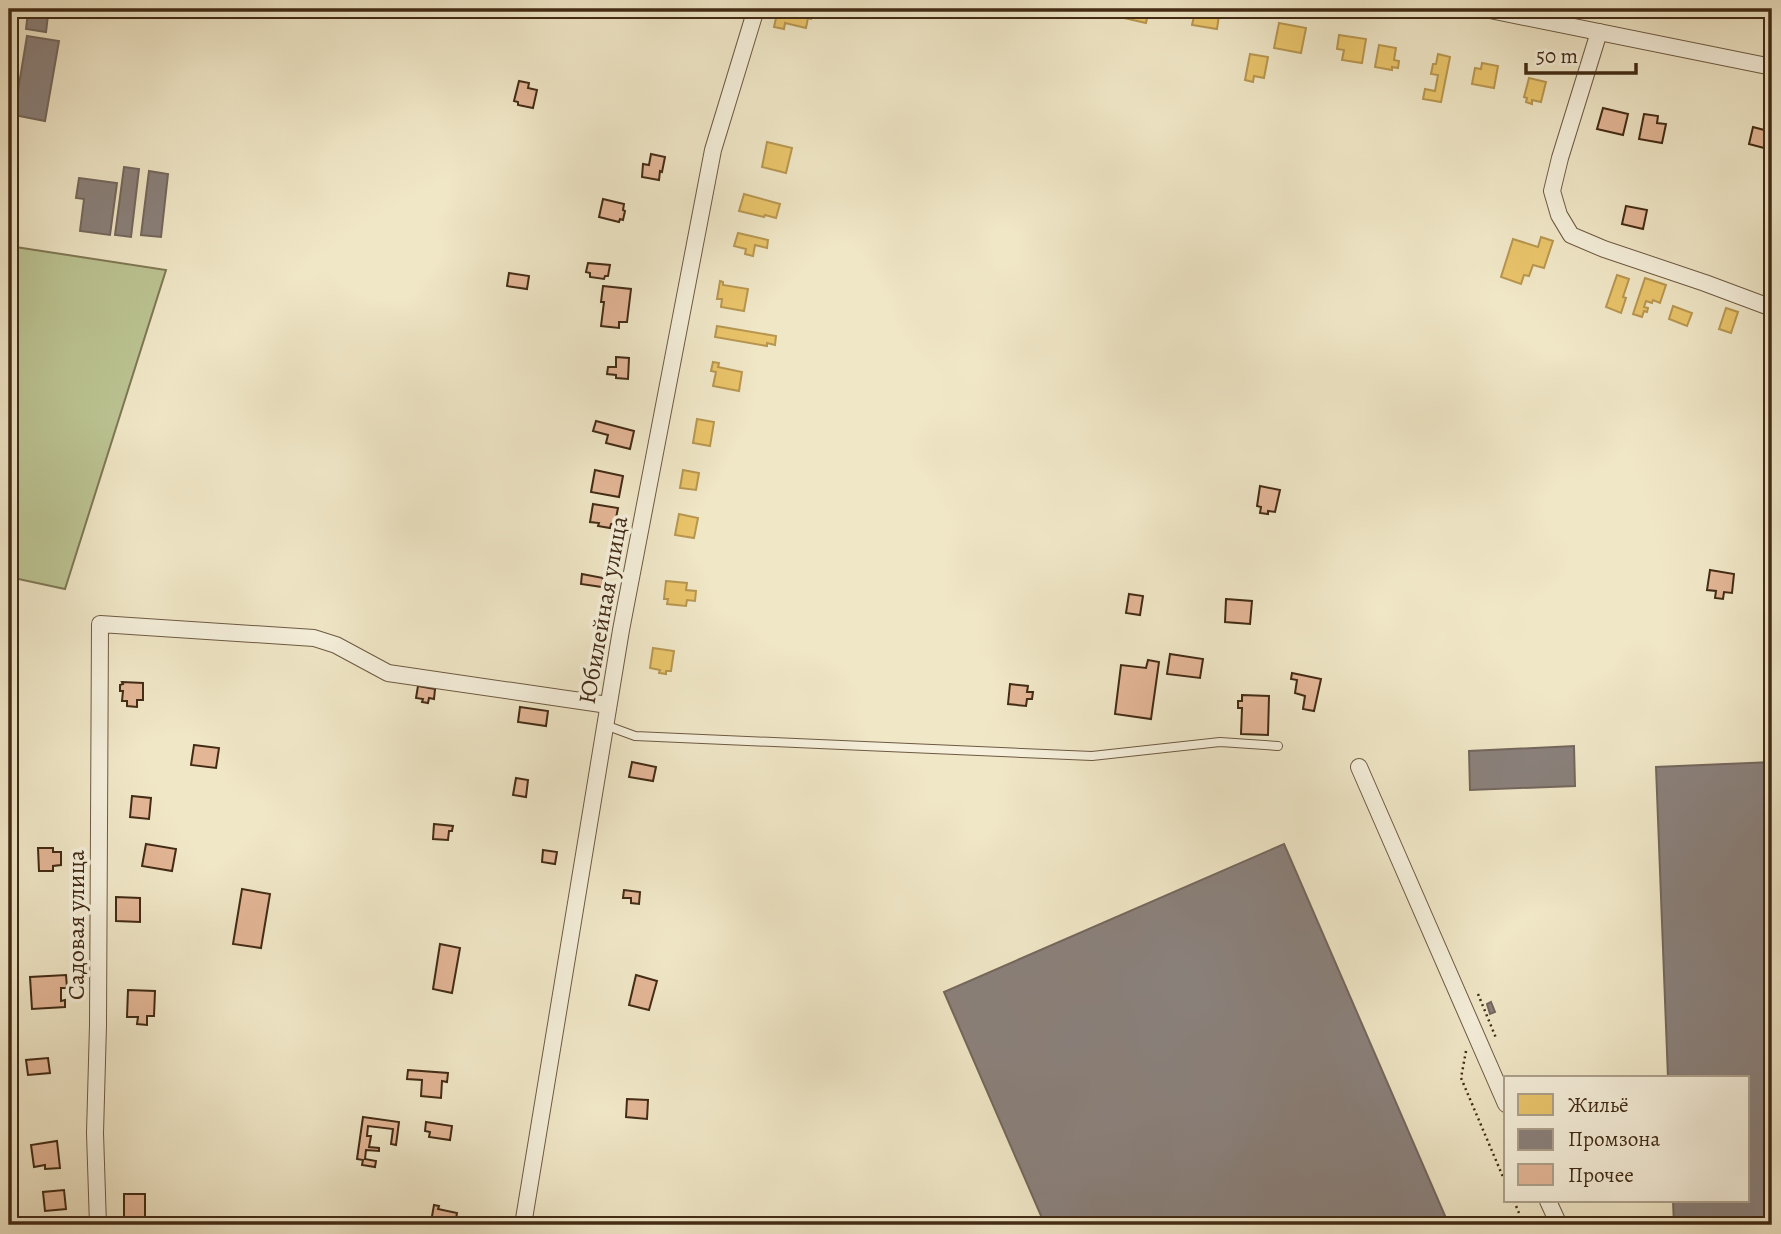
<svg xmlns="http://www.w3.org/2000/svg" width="1781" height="1234" font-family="Alegreya,serif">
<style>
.green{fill:#bcc493;stroke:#7f7854;stroke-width:2}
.homes{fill:#e9c46a;stroke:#b79650;stroke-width:2}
.industry{fill:#8a817c;stroke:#74675d;stroke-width:2}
.building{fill:#e3b696;stroke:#422b15;stroke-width:2}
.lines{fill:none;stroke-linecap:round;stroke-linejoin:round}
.service-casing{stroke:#6e5a42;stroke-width:10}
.minor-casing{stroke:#6e5a42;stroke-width:18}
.path{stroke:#422b15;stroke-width:2.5;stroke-dasharray:2 3.5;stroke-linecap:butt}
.service{stroke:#f5efdb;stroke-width:8}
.minor{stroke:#f5efdb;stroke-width:16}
.labels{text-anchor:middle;stroke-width:7;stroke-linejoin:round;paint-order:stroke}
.street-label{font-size:24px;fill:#422b15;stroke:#f5efdb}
</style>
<rect width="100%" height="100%" fill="#f0e7c7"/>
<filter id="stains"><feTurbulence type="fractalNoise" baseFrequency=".00286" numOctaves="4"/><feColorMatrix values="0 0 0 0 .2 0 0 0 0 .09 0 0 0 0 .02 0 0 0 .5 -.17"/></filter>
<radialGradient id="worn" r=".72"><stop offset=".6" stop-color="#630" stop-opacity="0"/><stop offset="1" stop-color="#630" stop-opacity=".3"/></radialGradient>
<polygon class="green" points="9,246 166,270 65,589 9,577"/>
<g class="homes">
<polygon points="778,9 809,9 808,14 812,14 811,19 808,18 806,28 785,23 784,29 774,27"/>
<polygon points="1126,9 1149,9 1146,23 1124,18"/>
<polygon points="1205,9 1220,9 1217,29 1192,25 1194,16 1204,17"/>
<polygon points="1279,23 1306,28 1301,53 1274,48"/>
<polygon points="1339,35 1366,39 1362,63 1342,60 1344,50 1337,49"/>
<polygon points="1379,45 1396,48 1394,60 1399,61 1398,68 1392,67 1392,70 1375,67"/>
<polygon points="1250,54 1268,57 1264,78 1254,76 1253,82 1245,80"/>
<polygon points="1438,54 1450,57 1441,102 1423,99 1425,89 1435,91 1438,75 1431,74 1433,64 1436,64"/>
<polygon points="1482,63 1498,66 1494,88 1472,84 1475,68 1481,69"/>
<polygon points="1529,78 1546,82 1541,102 1532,100 1532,104 1526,102 1527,98 1524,97"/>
<polygon points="767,142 792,148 786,173 762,167"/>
<polygon points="744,194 780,204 776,218 765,215 764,217 739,211"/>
<polygon points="738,233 768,240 767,248 755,245 753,256 745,254 746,249 734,246"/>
<polygon points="1541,237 1553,241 1544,268 1533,265 1529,276 1524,275 1521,284 1501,277 1513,239 1538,247"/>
<polygon points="1617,275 1629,279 1623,297 1626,298 1621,313 1606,307"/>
<polygon points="1645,278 1666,285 1660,303 1653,300 1652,303 1646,301 1644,307 1648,308 1647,312 1644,311 1642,317 1633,314"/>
<polygon points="720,281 723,282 723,285 748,289 744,311 721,307 722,299 717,299"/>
<polygon points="1673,306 1692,313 1687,326 1669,319"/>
<polygon points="1726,308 1738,312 1731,333 1719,329"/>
<polygon points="717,326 776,336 775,345 767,343 767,346 715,337"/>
<polygon points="713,362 719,363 718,367 742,372 739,391 713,386 716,372 711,371"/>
<polygon points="697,419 714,422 710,446 693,443"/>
<polygon points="683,470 699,473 696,490 680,488"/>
<polygon points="679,514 698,518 694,538 675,535"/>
<polygon points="666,581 687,583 686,590 696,591 695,601 687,600 686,606 667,604 668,599 664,599"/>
<polygon points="653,648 674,651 671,671 666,671 666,674 659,673 660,670 650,668"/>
</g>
<g class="industry">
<polygon points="34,9 42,10 41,14 48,15 46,32 26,29 28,12 33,12"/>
<polygon points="27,36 59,41 45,121 14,115"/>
<polygon points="9,53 14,54 10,84 9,84"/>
<polygon points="124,167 139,169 131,237 115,235"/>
<polygon points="149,171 168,174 161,237 141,235"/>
<polygon points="79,178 117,183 110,235 80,231 84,199 76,198"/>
<polygon points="1574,746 1575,786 1470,790 1469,751"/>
<polygon points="1772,762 1772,1225 1674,1225 1673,1201 1748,1201 1748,1078 1668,1078 1656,767"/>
<polygon points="1284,844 1449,1225 1045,1225 944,992"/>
<polygon points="1491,1002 1495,1012 1490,1014 1487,1004"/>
</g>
<g class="building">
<polygon points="1746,9 1771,9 1769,16 1746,11"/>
<polygon points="519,81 529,83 528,88 537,90 533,108 518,105 518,102 514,101"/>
<polygon points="1603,108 1628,114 1623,135 1597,129"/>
<polygon points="1644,114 1658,116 1657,123 1666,124 1662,143 1639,139"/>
<polygon points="1753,127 1768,131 1764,148 1749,144"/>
<polygon points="651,154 665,157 662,172 660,171 659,180 642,177 643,164 649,165"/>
<polygon points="603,199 624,204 623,210 625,211 623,220 620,219 619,222 599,217"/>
<polygon points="1626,206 1647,210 1643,229 1622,224"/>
<polygon points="588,263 610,265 608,276 605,276 604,279 590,277 590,273 586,272"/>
<polygon points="509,273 529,276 527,289 507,286"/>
<polygon points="603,286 631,289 627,322 619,322 619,328 601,326 604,302 601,302"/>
<polygon points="616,357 629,358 628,379 616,378 616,375 607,374 608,367 616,367"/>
<polygon points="596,421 634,431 630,449 606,443 608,435 593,431"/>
<polygon points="595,470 623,476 619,497 591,492"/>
<polygon points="1260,486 1280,490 1275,512 1268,511 1268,514 1260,513 1261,507 1257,506"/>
<polygon points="593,504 618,508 615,523 611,524 610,528 598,526 599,523 590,522"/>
<polygon points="1710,570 1734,574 1732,593 1724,592 1723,599 1715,598 1716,591 1707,590"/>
<polygon points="582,574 603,578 602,587 581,584"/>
<polygon points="1129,594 1143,596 1140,615 1126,613"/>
<polygon points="1226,599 1252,601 1250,624 1225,622"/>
<polygon points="1170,654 1203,659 1200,678 1167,674"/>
<polygon points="1148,660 1159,662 1151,719 1115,714 1121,665 1146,668"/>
<polygon points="1292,673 1321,679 1314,711 1303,709 1305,696 1295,693 1297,680 1291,679"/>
<polygon points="122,682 143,683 143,700 137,700 137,707 127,706 127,701 122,701 123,691 120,691 120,685 123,684"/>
<polygon points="1010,684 1028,686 1027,692 1033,692 1032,699 1027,699 1026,706 1008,704"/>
<polygon points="418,686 435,689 434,699 429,698 428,703 422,702 423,699 416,698"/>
<polygon points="1242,695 1269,696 1268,735 1241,734 1242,708 1238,708 1238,701 1242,701"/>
<polygon points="520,707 548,711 546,726 518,722"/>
<polygon points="194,745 219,748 216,768 191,765"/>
<polygon points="632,762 656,767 653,781 629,777"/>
<polygon points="516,778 528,780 526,797 513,795"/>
<polygon points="132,796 151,798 149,819 130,817"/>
<polygon points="434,824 453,826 452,831 449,831 448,840 433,839"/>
<polygon points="146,844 176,849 172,871 142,866"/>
<polygon points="38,848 53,848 53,852 61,852 61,865 53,866 53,871 39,871"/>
<polygon points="543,850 557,852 555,864 542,862"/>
<polygon points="242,889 270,894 261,948 233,944"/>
<polygon points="624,890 640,892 639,904 631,903 631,898 623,898"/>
<polygon points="116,897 140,898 140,922 116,921"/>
<polygon points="440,944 460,948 452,993 433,989"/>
<polygon points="66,975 67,988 61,988 61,1001 65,1000 65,1007 32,1009 30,977"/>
<polygon points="636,975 657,981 649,1010 629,1005"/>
<polygon points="128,990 155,991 154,1016 147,1016 147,1025 137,1024 138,1017 127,1017"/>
<polygon points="48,1058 50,1073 28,1075 26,1060"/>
<polygon points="408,1070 448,1073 447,1082 442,1081 441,1098 421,1096 422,1080 407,1079"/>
<polygon points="627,1099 648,1100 647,1119 626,1117"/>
<polygon points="363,1117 399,1122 396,1145 391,1144 393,1129 368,1126 367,1136 371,1136 369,1147 379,1148 379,1151 366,1150 365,1159 376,1161 375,1167 362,1165 363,1160 357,1159"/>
<polygon points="426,1122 452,1126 450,1140 429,1137 430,1132 425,1131"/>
<polygon points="57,1141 60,1168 45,1169 45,1165 34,1167 31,1145"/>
<polygon points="64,1190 66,1209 45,1211 43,1192"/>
<rect x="124" y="1194" width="21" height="30"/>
<polygon points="434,1205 439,1206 438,1209 457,1213 455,1225 431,1222"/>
<rect x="227" y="1219" width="21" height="6"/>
<rect x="192" y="1220" width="22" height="5"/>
</g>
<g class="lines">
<g class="service-casing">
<polyline id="service" points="605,725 635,736 1092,756 1220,742 1278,746"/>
</g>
<g class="minor-casing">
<g id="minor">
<polyline points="1485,9 1772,67"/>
<polyline points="1599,32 1560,158 1552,191 1559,215 1571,235 1604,249 1705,283 1772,308"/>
<polyline points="1359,767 1506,1104"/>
<polyline points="1548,1201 1559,1225"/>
<polyline points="98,1225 95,1133 98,1025 100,624 314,638 336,645 388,673 608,705"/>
<polyline points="523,1225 621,630 713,150 756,9"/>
</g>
</g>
<g class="path">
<polyline points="1478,994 1496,1038 1495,1038"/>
<polyline points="1466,1051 1461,1078 1506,1184"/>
<polyline points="1514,1201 1524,1225"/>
</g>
<use href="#service" class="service"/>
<use href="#minor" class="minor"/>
</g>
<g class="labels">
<g class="street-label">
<text transform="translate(603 610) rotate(-80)" y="8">Юбилейная улица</text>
<text transform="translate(76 925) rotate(-90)" y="8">Садовая улица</text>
</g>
</g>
<rect width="1781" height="1234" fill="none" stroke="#f0e7c7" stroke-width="35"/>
<rect x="10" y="10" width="1760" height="1213" fill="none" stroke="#422b15" stroke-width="3.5"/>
<rect x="18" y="18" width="1746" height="1199" fill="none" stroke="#422b15" stroke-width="2"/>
<rect x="1504" y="1076" width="245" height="126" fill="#f5efdb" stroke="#ada18c" stroke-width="2"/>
<rect x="1518" y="1094" width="35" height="21" fill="#e9c46a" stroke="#ada18c" stroke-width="2"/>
<text x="1568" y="1112" font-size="21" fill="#422b15">Жильё</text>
<rect x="1518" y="1129" width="35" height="21" fill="#8a817c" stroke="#ada18c" stroke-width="2"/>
<text x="1568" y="1146" font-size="21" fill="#422b15">Промзона</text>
<rect x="1518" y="1164" width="35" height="21" fill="#e3b696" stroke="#ada18c" stroke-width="2"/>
<text x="1568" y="1182" font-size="21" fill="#422b15">Прочее</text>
<path d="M1526 63v10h110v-10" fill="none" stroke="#422b15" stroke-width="3.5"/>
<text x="1536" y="63" font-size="21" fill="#422b15" stroke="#f5efdb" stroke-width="5" paint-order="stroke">50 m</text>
<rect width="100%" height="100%" filter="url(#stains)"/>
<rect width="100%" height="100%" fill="url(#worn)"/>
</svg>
